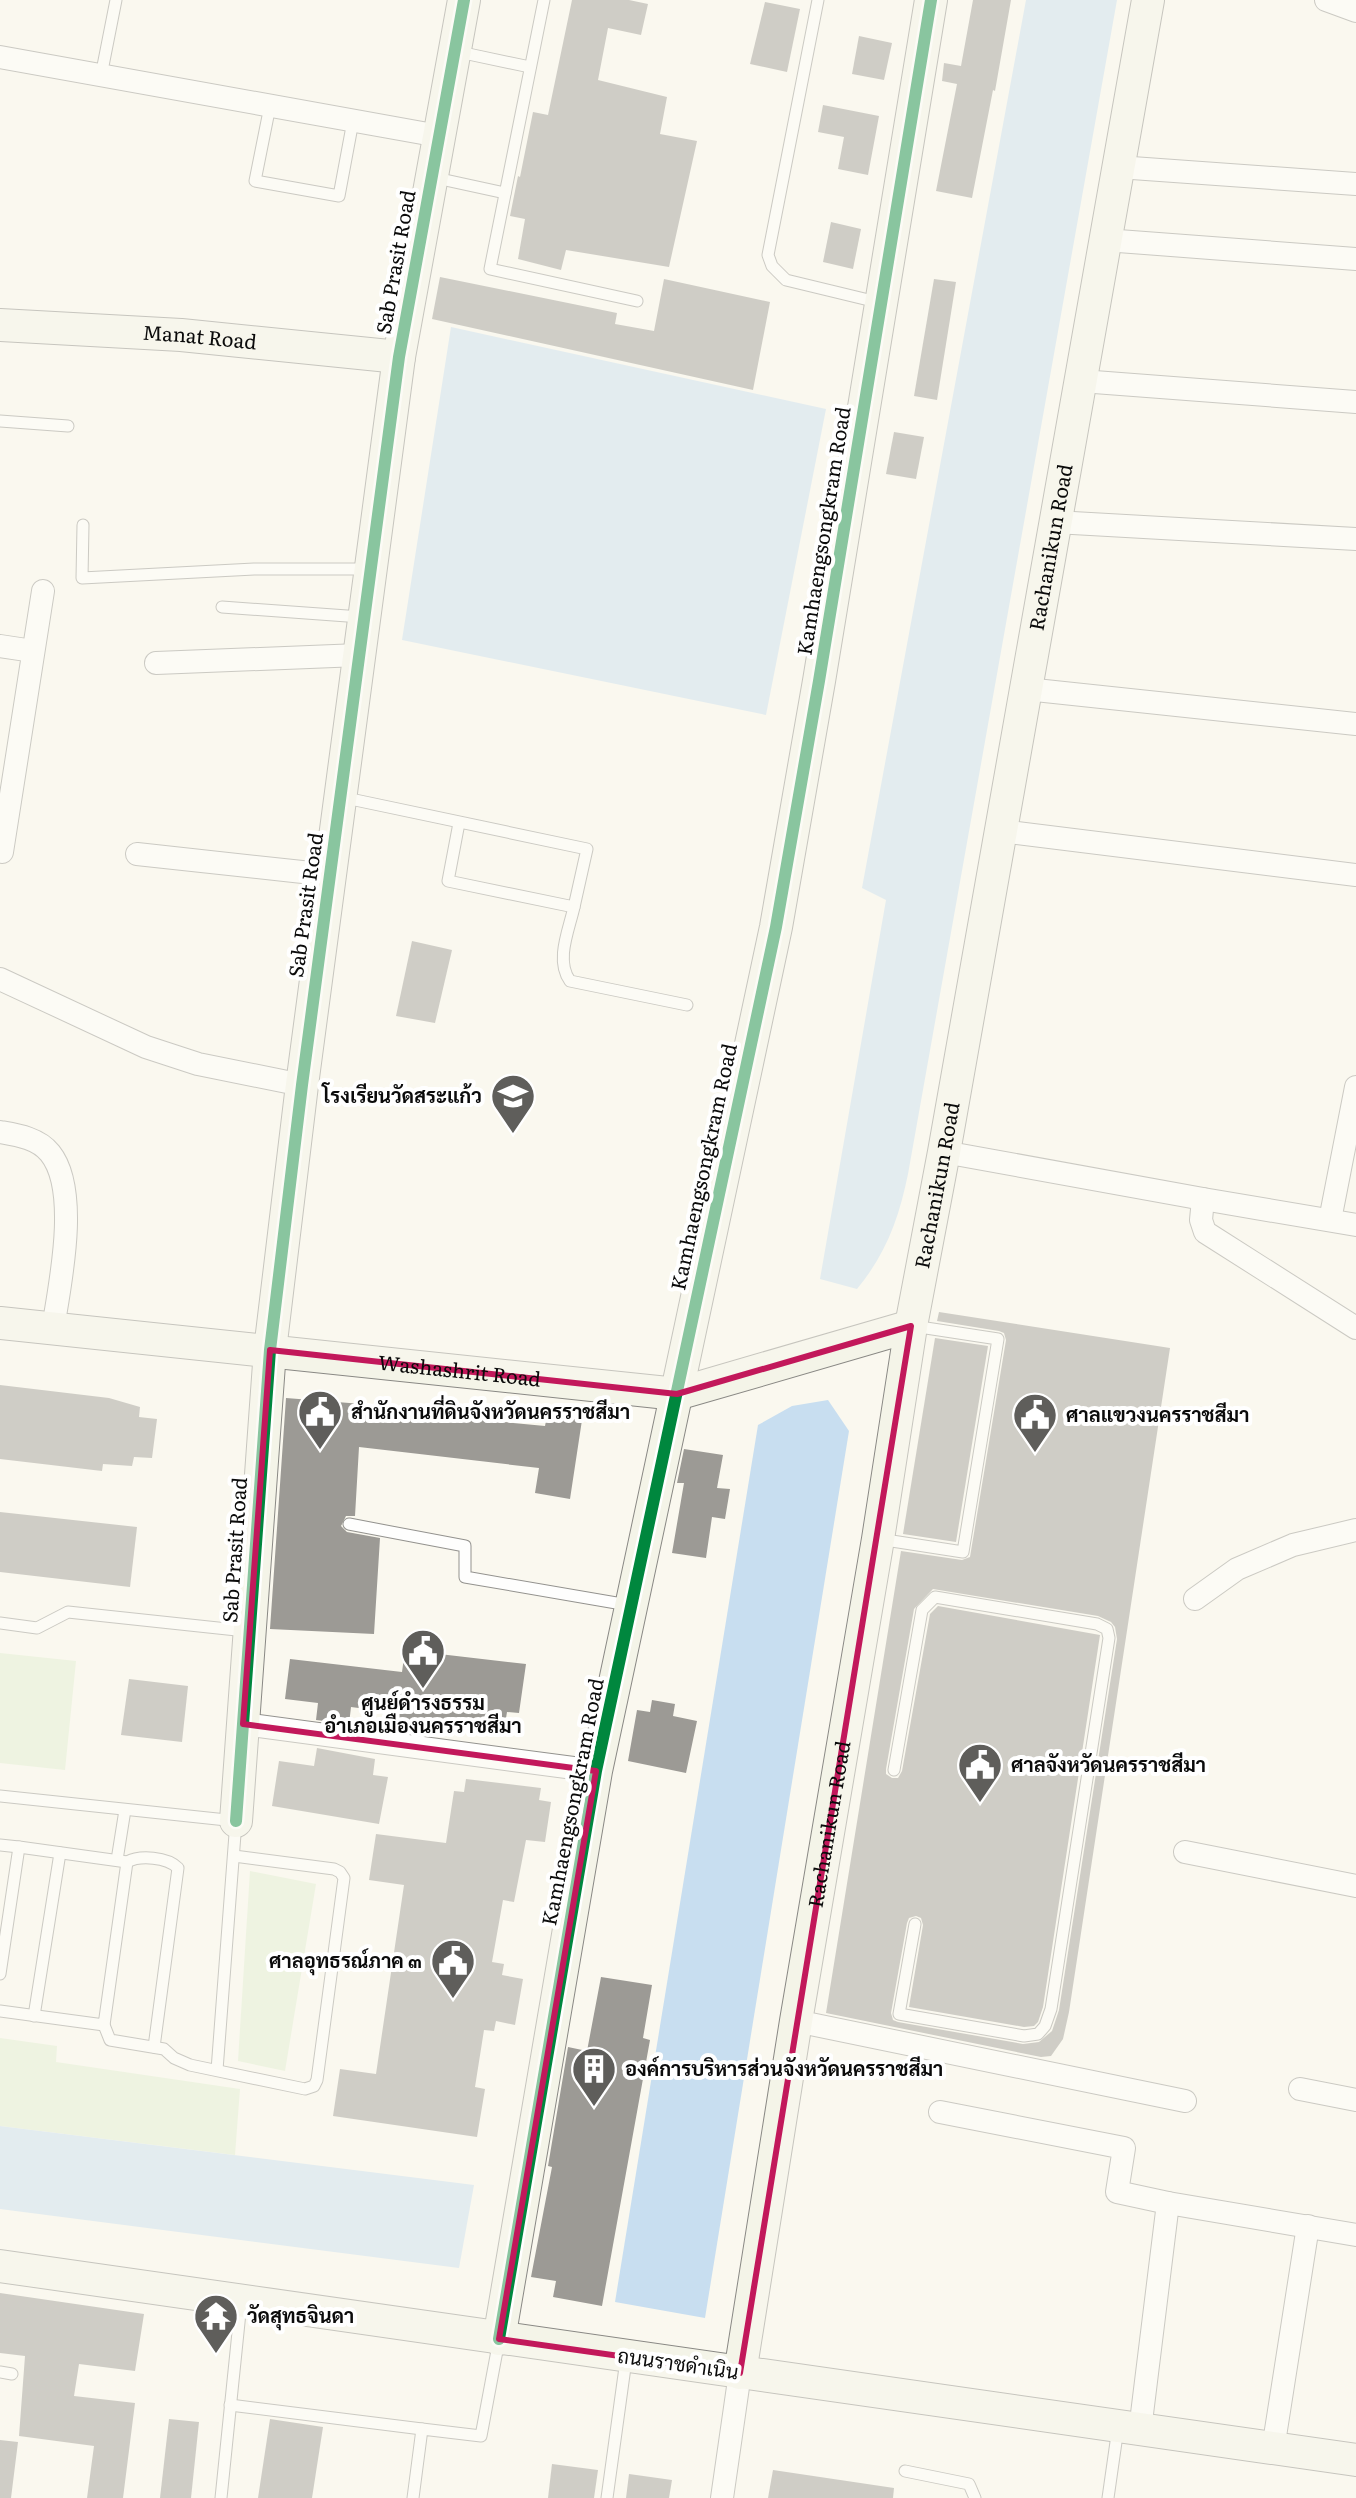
<svg xmlns="http://www.w3.org/2000/svg" width="1356" height="2498" font-family="Literata,Sarabun,serif">
<style>
.green{fill:#e0eed0}
.water{fill:#c8def0}
.building{fill:#9c9a95;fill-rule:evenodd}
.lines{fill:none;stroke-linecap:round;stroke-linejoin:round}
.lane-casing{stroke:#93928e;stroke-width:13}
.street-casing{stroke:#93928e;stroke-width:24}
.secondary-casing{stroke:#898884;stroke-width:34}
.lane{stroke:#fefefd;stroke-width:11}
.street{stroke:#fefefd;stroke-width:22}
.secondary{stroke:#f4f4e8;stroke-width:32}
.cycleway-casing{stroke:#fff;stroke-width:17}
.cycleway{stroke:#00873e;stroke-width:12}
.marked{fill:none;stroke:#c2185b;stroke-width:6;stroke-linejoin:round}
.labels{text-anchor:middle;stroke-width:8;stroke-linejoin:round;paint-order:stroke}
.street-label{font-size:20px;fill:#0b0b0b;stroke:#fff}
.poi-label{font-size:20px;font-weight:bold;fill:#0b0b0b;stroke:#fff;text-anchor:start}
</style>
<rect width="100%" height="100%" fill="#faf8ef"/>
<g class="green">
<polygon points="0,1653 76,1661 65,1770 0,1763"/>
<polygon points="250,1871 316,1884 285,2071 238,2061"/>
<polygon points="0,2038 57,2046 56,2062 240,2089 235,2155 0,2126"/>
</g>
<g class="water">
<path d="M1026 0H1117L908 1174C899 1218 886 1254 857 1289L820 1279 886 900 862 888Z"/>
<polygon points="451,327 826,409 766,715 402,640"/>
<polygon points="828,1400 849,1431 705,2318 615,2302 758,1425 792,1406"/>
<polygon points="0,2126 474,2185 459,2268 0,2209"/>
</g>
<g class="building">
<polygon points="572,0 629,0 648,4 641,35 608,28 598,80 667,97 660,134 697,141 669,267 566,250 561,270 518,259 525,219 510,216 518,176 520,177 533,112 548,115"/>
<polygon points="973,0 1011,0 995,91 993,90 972,198 936,191 957,84 942,81 944,63 961,66"/>
<polygon points="765,2 800,9 787,72 750,64"/>
<polygon points="859,36 892,43 884,80 852,74"/>
<polygon points="823,105 879,116 868,175 838,169 844,137 818,132"/>
<polygon points="831,222 861,229 853,269 823,262"/>
<polygon points="440,277 617,313 615,324 654,331 664,279 770,302 753,390 432,319"/>
<polygon points="934,279 956,282 937,400 914,396"/>
<polygon points="894,432 924,437 916,479 886,474"/>
<polygon points="412,941 452,950 435,1023 396,1016"/>
<path d="M939 1312 1170 1348 1069 2012 1063 2039 1051 2056 1041 2057 826 2013 901 1551 962 1560 970 1557 1006 1340 1004 1333 999 1331 937 1321ZM933 1589 1098 1616 1111 1622 1115 1627 1117 1639 1059 2010 1052 2031 1039 2042 1023 2044 898 2022 893 2020 891 2013 907 1923 909 1918 916 1916 921 1918 923 1925 909 2007 1024 2027 1034 2026 1038 2022 1043 2007 1100 1635 938 1606 930 1614 902 1771 898 1778H892L886 1774V1769L914 1609Z"/>
<polygon points="935,1338 988,1346 956,1542 903,1534"/>
<polygon points="0,1385 109,1398 140,1407 139,1417 157,1419 152,1458 134,1457 132,1466 103,1464 102,1471 0,1459"/>
<polygon points="286,1398 362,1404 361,1408 545,1426 547,1416 582,1420 570,1499 535,1493 539,1468 359,1447 355,1516 346,1516 341,1526 347,1532 380,1538 374,1634 270,1629"/>
<polygon points="684,1449 723,1455 717,1488 730,1489 725,1519 712,1517 706,1558 672,1553 684,1483 677,1483"/>
<polygon points="0,1512 137,1527 130,1587 0,1572"/>
<polygon points="405,1650 526,1664 519,1713 507,1712 504,1731 442,1723 441,1730 396,1724 397,1713 351,1707 349,1724 316,1720 318,1703 285,1699 290,1659 402,1672"/>
<polygon points="129,1679 188,1686 182,1742 121,1735"/>
<polygon points="652,1700 675,1704 673,1716 697,1721 686,1773 628,1761 637,1710 650,1712"/>
<polygon points="317,1748 375,1759 373,1775 388,1777 379,1824 272,1806 279,1761 314,1766"/>
<polygon points="466,1779 541,1788 539,1800 551,1802 545,1842 526,1840 514,1902 503,1900 492,1962 504,1964 502,1975 523,1979 515,2025 496,2021 494,2031 484,2030 475,2087 485,2089 477,2137 333,2116 340,2069 376,2074 404,1885 369,1880 376,1834 446,1843 454,1791 464,1792"/>
<polygon points="601,1977 652,1985 643,2038 650,2040 602,2306 553,2297 556,2281 531,2277 552,2167 548,2166 568,2047 587,2051"/>
<polygon points="0,2293 144,2314 135,2371 79,2364 74,2396 135,2403 123,2498 87,2498 94,2446 19,2436 25,2356 0,2353"/>
<polygon points="169,2419 199,2422 191,2498 160,2498"/>
<polygon points="270,2419 323,2427 312,2498 258,2498"/>
<polygon points="0,2440 18,2442 11,2498 0,2498"/>
<polygon points="552,2464 598,2470 594,2498 548,2498"/>
<polygon points="773,2470 894,2488 893,2498 768,2498"/>
<polygon points="629,2474 672,2480 669,2498 626,2498"/>
</g>
<g class="lines">
<g class="lane-casing">
<g id="lane">
<polyline points="544,0 490,269 637,301"/>
<polyline points="818,0 768,255 772,266 786,280 877,302"/>
<polyline points="459,52 530,67"/>
<polyline points="101,76 116,0"/>
<polyline points="270,106 255,181 339,196 353,121"/>
<polyline points="436,178 505,193"/>
<polyline points="0,421 68,426"/>
<polyline points="83,525 82,578 254,569 366,569"/>
<polyline points="222,607 361,617"/>
<polyline points="341,797 587,849 574,907 448,881 459,823"/>
<path d="M574 907C569 930 555 960 570 981L687 1005"/>
<polyline points="349,1524 465,1546 465,1577 628,1605"/>
<polyline points="879,1539 963,1552 998,1339 913,1326"/>
<polyline points="0,1623 37,1628 68,1612 246,1631"/>
<polyline points="894,1770 922,1610 935,1597 1097,1624 1107,1629 1109,1638 1051,2009 1045,2026 1038,2034 1024,2036 899,2014 915,1924"/>
<polyline points="0,1796 236,1821 217,2070"/>
<polyline points="0,1845 19,1847"/>
<polyline points="117,1860 125,1810"/>
<path d="M127 1862C140 1855 167 1857 178 1868L154 2047"/>
<polyline points="0,1974 19,1847 127,1862 104,2025 0,2011"/>
<polyline points="34,2016 60,1853"/>
<polyline points="104,2025 110,2040 164,2049 174,2058 190,2065 305,2089 314,2086 317,2080 344,1878 340,1872 334,1869 234,1856"/>
<polyline points="0,2372 12,2374"/>
<polyline points="230,2405 422,2429"/>
<polyline points="905,2471 969,2484 975,2498"/>
<polyline points="221,2498 241,2303"/>
<polyline points="413,2498 422,2429 481,2436 499,2340"/>
<polyline points="607,2498 626,2360"/>
<polyline points="1108,2498 1118,2428"/>
</g>
</g>
<g class="street-casing">
<g id="street">
<polyline points="1326,0 1356,11"/>
<polyline points="0,57 439,136"/>
<polyline points="1118,167 1356,184"/>
<polyline points="1105,240 1356,259"/>
<polyline points="1081,381 1356,402"/>
<polyline points="1055,522 1356,539"/>
<polyline points="0,646 33,651"/>
<polyline points="156,663 359,655"/>
<polyline points="1026,689 1356,724"/>
<polyline points="1001,831 1356,875"/>
<polyline points="2,852 43,591"/>
<polyline points="137,854 330,875"/>
<polyline points="0,979 146,1047 198,1064 302,1085"/>
<path d="M0 1132C17 1135 38 1138 50 1153 80 1190 60 1284 53 1328"/>
<polyline points="944,1152 1203,1199 1201,1220 1205,1232 1356,1328"/>
<polyline points="1203,1199 1356,1225"/>
<polyline points="1330,1220 1356,1087"/>
<polyline points="1195,1599 1237,1569 1293,1545 1356,1530"/>
<polyline points="243,1724 596,1771"/>
<polyline points="1185,1852 1356,1886"/>
<polyline points="796,2021 1185,2101"/>
<polyline points="1300,2089 1356,2100"/>
<polyline points="940,2112 1124,2148 1117,2192 1168,2203"/>
<polyline points="1140,2430 1168,2203 1356,2235"/>
<polyline points="1273,2449 1308,2226"/>
<polyline points="722,2498 740,2373"/>
</g>
</g>
<g class="secondary-casing">
<g id="secondary">
<path id="s1" d="M0 325 181 335 399 357"/>
<path id="s2" d="M0 1323 677 1394 911 1326"/>
<polyline points="236,1821 270,1350 302,1085 399,357 464,0"/>
<polyline points="0,2266 1356,2460"/>
<polyline points="499,2339 596,1771 776,927 819,681 931,0"/>
<path id="s3" d="M740 2373 796 2021 878 1539 911 1326 944 1152 1148 0"/>
</g>
</g>
<use href="#lane" class="lane"/>
<use href="#street" class="street"/>
<use href="#secondary" class="secondary"/>
<g class="cycleway-casing">
<g id="cycleway">
<polyline points="236,1821 270,1350 302,1085 399,357 464,0"/>
<polyline points="499,2339 596,1771 776,927 819,681 931,0"/>
</g>
</g>
<use href="#cycleway" class="cycleway"/>
</g>
<path d="M0 0H1356V2498H0ZM911 1326 740 2373 499 2339 596 1771 243 1724 270 1350 677 1394Z" fill="#faf8ef" fill-opacity=".55" fill-rule="evenodd"/>
<path class="marked" d="M911 1326 740 2373 499 2339 596 1771 243 1724 270 1350 677 1394Z"/>
<defs>
<g id="school-pin" transform="scale(2.3)"><path d="M0 17L-7.5 6A9.5 9.5 0 1 1 7.5 6Z" fill="#5f5e5b" stroke="#fff"/><path d="M0-5L7-2L0 1L-7-2ZM-4 1L0 2.5L4 1V4Q0 6-4 4Z" fill="#fff"/></g>
<g id="civic-pin" transform="scale(2.3)"><path d="M0 17L-7.5 6A9.5 9.5 0 1 1 7.5 6Z" fill="#5f5e5b" stroke="#fff"/><path d="M-.6-6.5H3V-4.5H.6V-3L4-1V1h2V6H-6V1h2V-1L-.6-3ZM-1.2 2.5V6h2.4V2.5Z" fill="#fff"/></g>
<g id="building-pin" transform="scale(2.3)"><path d="M0 17L-7.5 6A9.5 9.5 0 1 1 7.5 6Z" fill="#5f5e5b" stroke="#fff"/><path d="M-4-6H4V6H1V3H-1V6H-4ZM-2.5-4.3h1.7v1.8h-1.7ZM.8-4.3h1.7v1.8H.8ZM-2.5-1h1.7V.8h-1.7ZM.8-1h1.7V.8H.8Z" fill="#fff"/></g>
<g id="temple-pin" transform="scale(2.3)"><path d="M0 17L-7.5 6A9.5 9.5 0 1 1 7.5 6Z" fill="#5f5e5b" stroke="#fff"/><path d="M0-6L5-2H3V0L6.5 2.5H4V6H1.5V3h-3V6H-4V2.5H-6.5L-3 0V-2H-5Z" fill="#fff"/></g>
</defs>
<g fill-rule="evenodd">
<use href="#school-pin" x="513" y="1096"/>
<use href="#civic-pin" x="320" y="1412"/>
<use href="#civic-pin" x="1035" y="1415"/>
<use href="#civic-pin" x="423" y="1651"/>
<use href="#civic-pin" x="980" y="1765"/>
<use href="#civic-pin" x="453" y="1961"/>
<use href="#building-pin" x="594" y="2069"/>
<use href="#temple-pin" x="216" y="2316"/>
</g>
<g class="labels">
<g class="street-label">
<text transform="translate(396 262) rotate(-80)" y="7">Sab Prasit Road</text>
<text dy="7" stroke="none"><textPath href="#s1" startOffset="200">Manat Road</textPath></text>
<text transform="translate(824 531) rotate(-81)" y="7">Kamhaengsongkram Road</text>
<text dy="7" stroke="none"><textPath href="#s3" startOffset="1852">Rachanikun Road</textPath></text>
<text transform="translate(306 905) rotate(-82)" y="7">Sab Prasit Road</text>
<text transform="translate(704 1167) rotate(-78)" y="7">Kamhaengsongkram Road</text>
<text dy="7" stroke="none"><textPath href="#s3" startOffset="1204">Rachanikun Road</textPath></text>
<text dy="7" stroke="none"><textPath href="#s2" startOffset="462">Washashrit Road</textPath></text>
<text transform="translate(235 1550) rotate(-86)" y="7">Sab Prasit Road</text>
<text transform="translate(573 1802) rotate(-79)" y="7">Kamhaengsongkram Road</text>
<text dy="7" stroke="none"><textPath href="#s3" startOffset="556">Rachanikun Road</textPath></text>
<text transform="translate(678 2364) rotate(8)" y="7">ถนนราชดำเนิน</text>
</g>
<g class="poi-label">
<text x="482" y="1103" text-anchor="end">โรงเรียนวัดสระแก้ว</text>
<text x="351" y="1419">สำนักงานที่ดินจังหวัดนครราชสีมา</text>
<text x="1066" y="1422">ศาลแขวงนครราชสีมา</text>
<text x="423" y="1710" text-anchor="middle">ศูนย์ดำรงธรรม<tspan x="423" dy="23">อำเภอเมืองนครราชสีมา</tspan></text>
<text x="1011" y="1772">ศาลจังหวัดนครราชสีมา</text>
<text x="422" y="1968" text-anchor="end">ศาลอุทธรณ์ภาค ๓</text>
<text x="625" y="2076">องค์การบริหารส่วนจังหวัดนครราชสีมา</text>
<text x="247" y="2323">วัดสุทธจินดา</text>
</g>
</g>
</svg>
